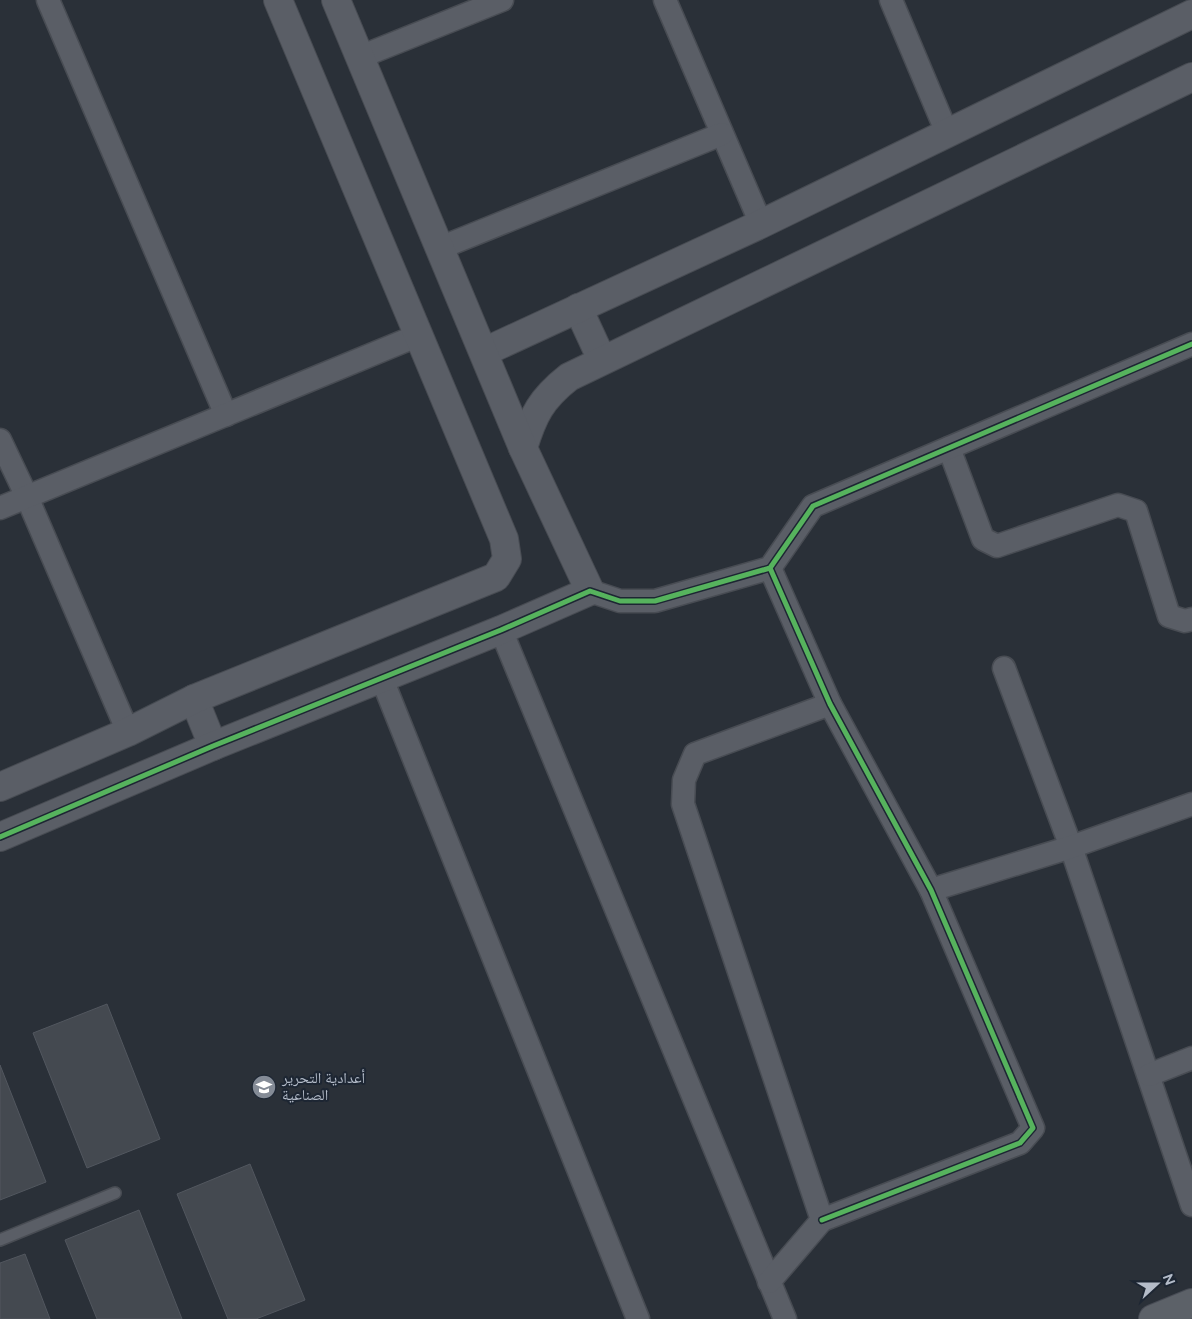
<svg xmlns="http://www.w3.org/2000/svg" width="1192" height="1319" font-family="Raleway,'Noto Naskh Arabic',sans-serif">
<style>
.building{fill:#444950;stroke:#52575f}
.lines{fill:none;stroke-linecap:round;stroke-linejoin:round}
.service-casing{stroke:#484c53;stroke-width:14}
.minor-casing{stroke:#484c53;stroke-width:25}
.tertiary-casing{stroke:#484c53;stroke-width:30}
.primary-casing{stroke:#484c55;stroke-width:30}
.service{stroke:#5a5e66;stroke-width:11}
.minor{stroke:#5a5e66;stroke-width:22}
.tertiary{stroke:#5a5e66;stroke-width:28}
.primary{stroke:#5c6168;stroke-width:28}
.cycleway-casing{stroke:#1d2633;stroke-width:8}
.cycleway{stroke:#56b35d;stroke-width:5}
.labels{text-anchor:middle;stroke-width:4;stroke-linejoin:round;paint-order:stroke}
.poi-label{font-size:15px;fill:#b4bcc9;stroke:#1d2633;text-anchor:start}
</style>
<rect width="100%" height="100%" fill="#2a3038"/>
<g class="building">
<polygon points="107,1004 160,1139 87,1168 33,1033"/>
<polygon points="0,1065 46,1182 0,1200"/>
<polygon points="250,1164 305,1300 256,1319 228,1319 177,1194"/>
<polygon points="139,1210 182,1319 97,1319 65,1240"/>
<polygon points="25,1254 50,1319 0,1319 0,1263"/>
</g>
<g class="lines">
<g class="service-casing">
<polyline id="service" points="0,1240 115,1193"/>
</g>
<g class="minor-casing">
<g id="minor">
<polyline points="48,0 226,415"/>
<polyline points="665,0 761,224"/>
<polyline points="891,0 947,133"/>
<polyline points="360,57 502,0"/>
<polyline points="440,248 722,134"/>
<polyline points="0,440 27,497 128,732"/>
<polyline points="949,448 983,539 997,546 1118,505 1136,511 1169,616 1185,621 1192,619"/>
<polyline points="0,508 419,335"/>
<polyline points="770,568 830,704 931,890 1033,1128 1020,1143 822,1220"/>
<polyline points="590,591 620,601 655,601 770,568 813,506 1192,344"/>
<polyline points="501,630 785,1319"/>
<polyline points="1004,668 1071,847 1192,1205"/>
<polyline points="382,679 638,1319"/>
<polyline points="931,890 1071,847 1192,804"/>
<polyline points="1149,1075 1192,1058"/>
<polyline points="769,1282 822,1220 683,804 684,780 695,754 830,704"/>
</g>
</g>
<g class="tertiary-casing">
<g id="tertiary">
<polyline points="578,308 602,360"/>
<polyline points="484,352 761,224 1192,14"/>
<path d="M523 448C533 415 541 399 569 377L1192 77"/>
<polyline points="194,699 213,746"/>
<polyline points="0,787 128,732 194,699 496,577 507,559 504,539 278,0"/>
<polyline points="0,837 213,746 501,630 590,591 523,448 336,0"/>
</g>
</g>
<g class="primary-casing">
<polyline id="primary" points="1153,1319 1192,1303"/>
</g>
<use href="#service" class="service"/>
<use href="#minor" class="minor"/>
<use href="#tertiary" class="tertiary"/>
<use href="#primary" class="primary"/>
<g class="cycleway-casing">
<g id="cycleway">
<polyline points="770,568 830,704 931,890 1033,1128 1020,1143 822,1220"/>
<polyline points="0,837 213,746 501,630 590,591 620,601 655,601 770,568 813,506 1192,344"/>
</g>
</g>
<use href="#cycleway" class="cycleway"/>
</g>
<defs>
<g id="school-disc" transform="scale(1.25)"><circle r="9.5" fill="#848b96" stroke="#1d2633"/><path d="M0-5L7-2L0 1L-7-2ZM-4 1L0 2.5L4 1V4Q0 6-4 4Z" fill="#fff"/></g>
</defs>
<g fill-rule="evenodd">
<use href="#school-disc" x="264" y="1087"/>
</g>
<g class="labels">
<g class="poi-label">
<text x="282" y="1083">أعدادية التحرير<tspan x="282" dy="17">الصناعية</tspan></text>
</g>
</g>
<g transform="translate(1157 1284) rotate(69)" stroke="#1d2633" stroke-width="4" paint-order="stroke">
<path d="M0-4L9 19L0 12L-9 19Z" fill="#b4bcc9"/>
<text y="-8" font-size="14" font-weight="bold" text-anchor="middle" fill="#b4bcc9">N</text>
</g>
</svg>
